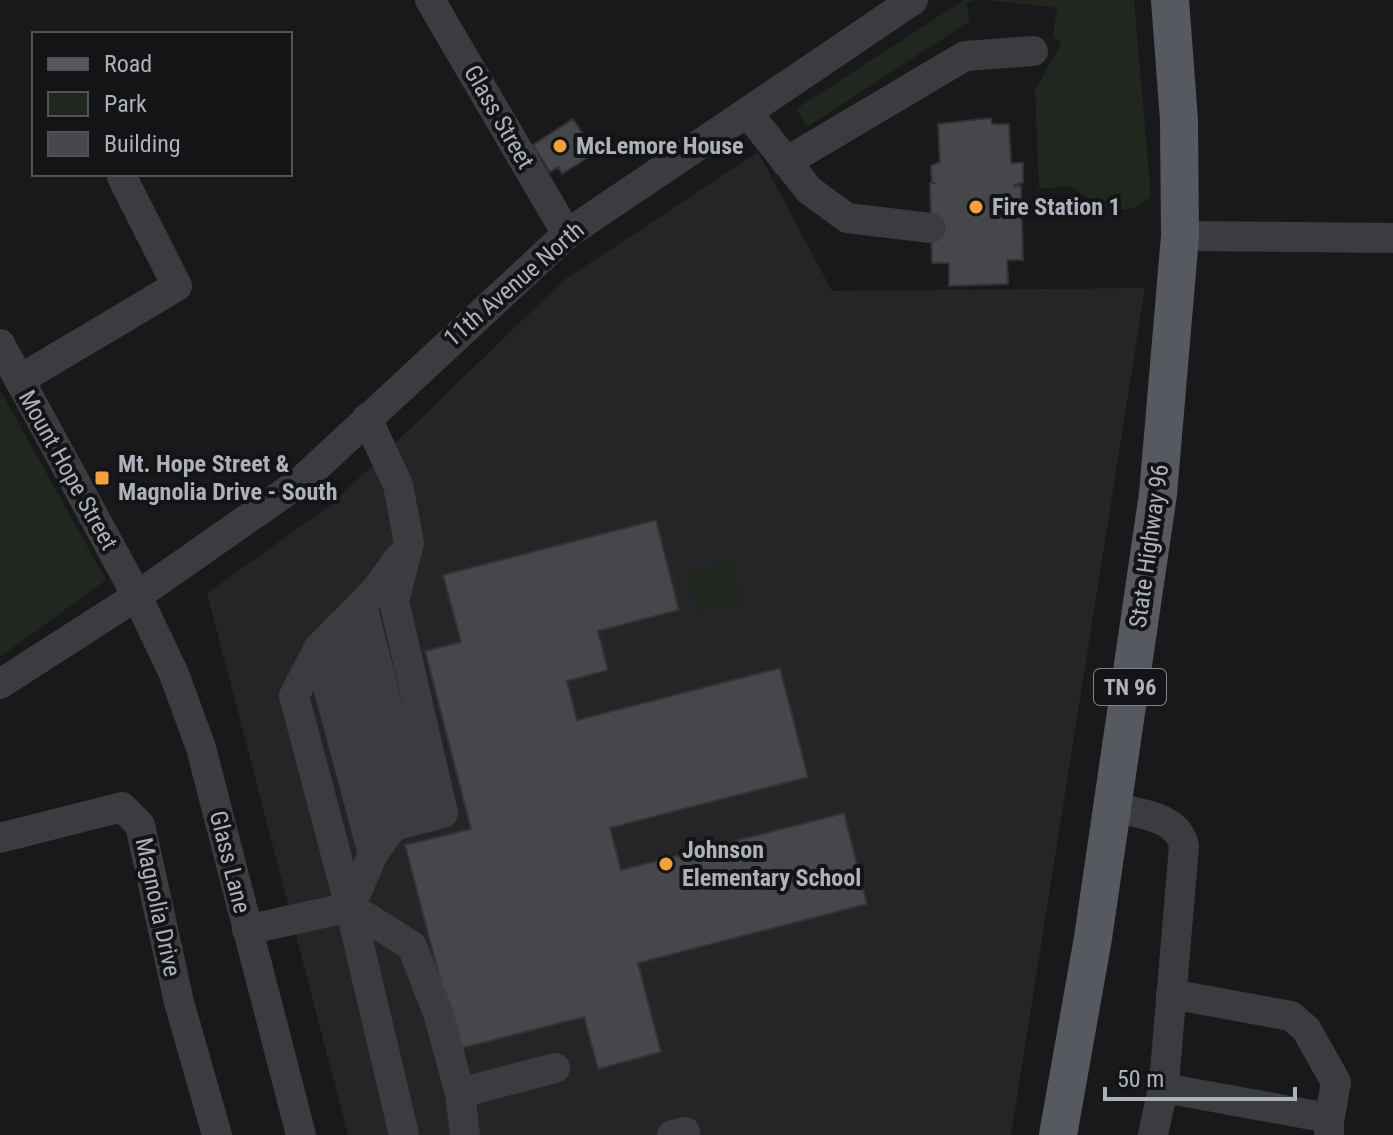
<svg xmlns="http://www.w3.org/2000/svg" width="1393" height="1135" font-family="'Roboto Condensed',sans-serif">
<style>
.built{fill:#252528}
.green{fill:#1f271f}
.building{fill:#45474b;stroke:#333337;stroke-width:2}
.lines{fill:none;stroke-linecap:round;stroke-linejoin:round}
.minor{stroke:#3a3c40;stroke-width:30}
.major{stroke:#56595f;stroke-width:38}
.poi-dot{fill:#f4a139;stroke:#141416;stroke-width:3}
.labels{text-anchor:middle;stroke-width:8;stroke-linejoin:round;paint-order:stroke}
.shield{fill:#141416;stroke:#7e838a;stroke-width:2}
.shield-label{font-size:22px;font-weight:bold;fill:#abb2bb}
.street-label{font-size:24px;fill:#abb2bb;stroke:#141416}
.poi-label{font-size:24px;font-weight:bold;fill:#abb2bb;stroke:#141416;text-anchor:start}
</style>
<rect width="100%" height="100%" fill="#19191b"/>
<polygon class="built" points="758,152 832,291 1145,288 1011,1135 348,1135 207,593 333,503 564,280"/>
<g class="green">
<polygon points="964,0 976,0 966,3 970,21 807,127 796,109"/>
<path d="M989 0H1134L1151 196C1130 221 1093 207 1073 187L1039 188 1035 90 1062 42 1053 37 1057 8Z"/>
<polygon points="0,390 106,580 0,657"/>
<polygon points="735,560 742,604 697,613 688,571"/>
</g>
<g class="building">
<polygon points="991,118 992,124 1009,124 1011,163 1023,163 1023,182 1013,186 1021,186 1023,260 1007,260 1008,284 949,286 949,263 932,263 930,183 937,183 932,183 931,166 940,162 938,124"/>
<polygon points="573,119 589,144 585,147 590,156 562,174 558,167 550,172 533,145"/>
<polygon points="656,520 679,610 598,631 608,670 567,681 577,720 780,668 808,777 610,828 621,870 844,813 867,904 638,963 661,1052 598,1069 584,1017 458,1049 405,845 471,829 425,651 461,642 443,575"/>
</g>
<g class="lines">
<g class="minor">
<polyline points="430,0 567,234"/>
<polyline points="747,112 809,190 847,218 931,228"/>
<polyline points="786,162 965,56 1033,51"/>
<polyline points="1180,236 1393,238"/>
<polyline points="0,344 137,596 174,674 201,748 301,1135"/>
<polyline points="19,380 177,286 122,177"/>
<polyline points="362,605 416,820"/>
<polyline points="340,626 393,826"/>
<polyline points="318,649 294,696 350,907 404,1135"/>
<polyline points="0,684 137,596 300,482 567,234 913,0"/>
<path d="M1112 807C1139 814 1177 815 1184 846L1164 1083 1175 1090 1323 1117 1329 1122V1135"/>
<polyline points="0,838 122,807 140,825 179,1002 217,1135"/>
<polyline points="373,854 318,649 376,590 399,558"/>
<polyline points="350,907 373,854 393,826 443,813 394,601 409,543 398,485 367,418"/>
<polyline points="247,930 350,907 412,946 438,1013 460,1093 465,1135"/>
<polyline points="1171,994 1291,1016 1306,1029 1336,1082 1329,1122"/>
<polyline points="460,1093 555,1068"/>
<polyline points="672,1135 685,1132"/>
<polyline points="1153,1135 1164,1083"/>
</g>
<polyline class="major" points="1058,1135 1093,938 1158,494 1180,236 1179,120 1170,0"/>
</g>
<g class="poi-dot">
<circle cx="560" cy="146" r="8"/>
<circle cx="976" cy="207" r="8"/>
<rect x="94" y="470" width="16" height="16" rx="4"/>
<circle cx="666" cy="864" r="8"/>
</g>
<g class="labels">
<rect class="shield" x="1094" y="669" width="72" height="36" rx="6"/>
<g class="shield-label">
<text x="1130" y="695">TN 96</text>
</g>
<g class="street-label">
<text transform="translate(499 117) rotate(60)" y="8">Glass Street</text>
<text transform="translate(514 284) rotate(-41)" y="8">11th Avenue North</text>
<text transform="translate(68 470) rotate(61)" y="8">Mount Hope Street</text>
<text transform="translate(1149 546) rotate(-82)" y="8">State Highway 96</text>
<text transform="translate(230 862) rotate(76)" y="8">Glass Lane</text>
<text transform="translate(158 907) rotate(78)" y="8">Magnolia Drive</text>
</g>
<g class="poi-label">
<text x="576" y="154">McLemore House</text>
<text x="992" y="215">Fire Station 1</text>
<text x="118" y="472">Mt. Hope Street &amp;<tspan x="118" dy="28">Magnolia Drive - South</tspan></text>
<text x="682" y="858">Johnson<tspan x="682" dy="28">Elementary School</tspan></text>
</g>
</g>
<rect x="32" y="32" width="260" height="144" fill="#141416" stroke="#505358" stroke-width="2"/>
<rect x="48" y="58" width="40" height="12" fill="#56595f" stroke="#505358" stroke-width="2"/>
<text x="104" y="72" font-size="24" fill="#abb2bb">Road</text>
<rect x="48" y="92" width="40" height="24" fill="#1f271f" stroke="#505358" stroke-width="2"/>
<text x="104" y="112" font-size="24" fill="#abb2bb">Park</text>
<rect x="48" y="132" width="40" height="24" fill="#45474b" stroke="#505358" stroke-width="2"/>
<text x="104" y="152" font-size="24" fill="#abb2bb">Building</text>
<path d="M1105 1087v12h190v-12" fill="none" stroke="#abb2bb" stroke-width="4"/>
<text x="1117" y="1087" font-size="24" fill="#abb2bb" stroke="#141416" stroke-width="6" paint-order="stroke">50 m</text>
</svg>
